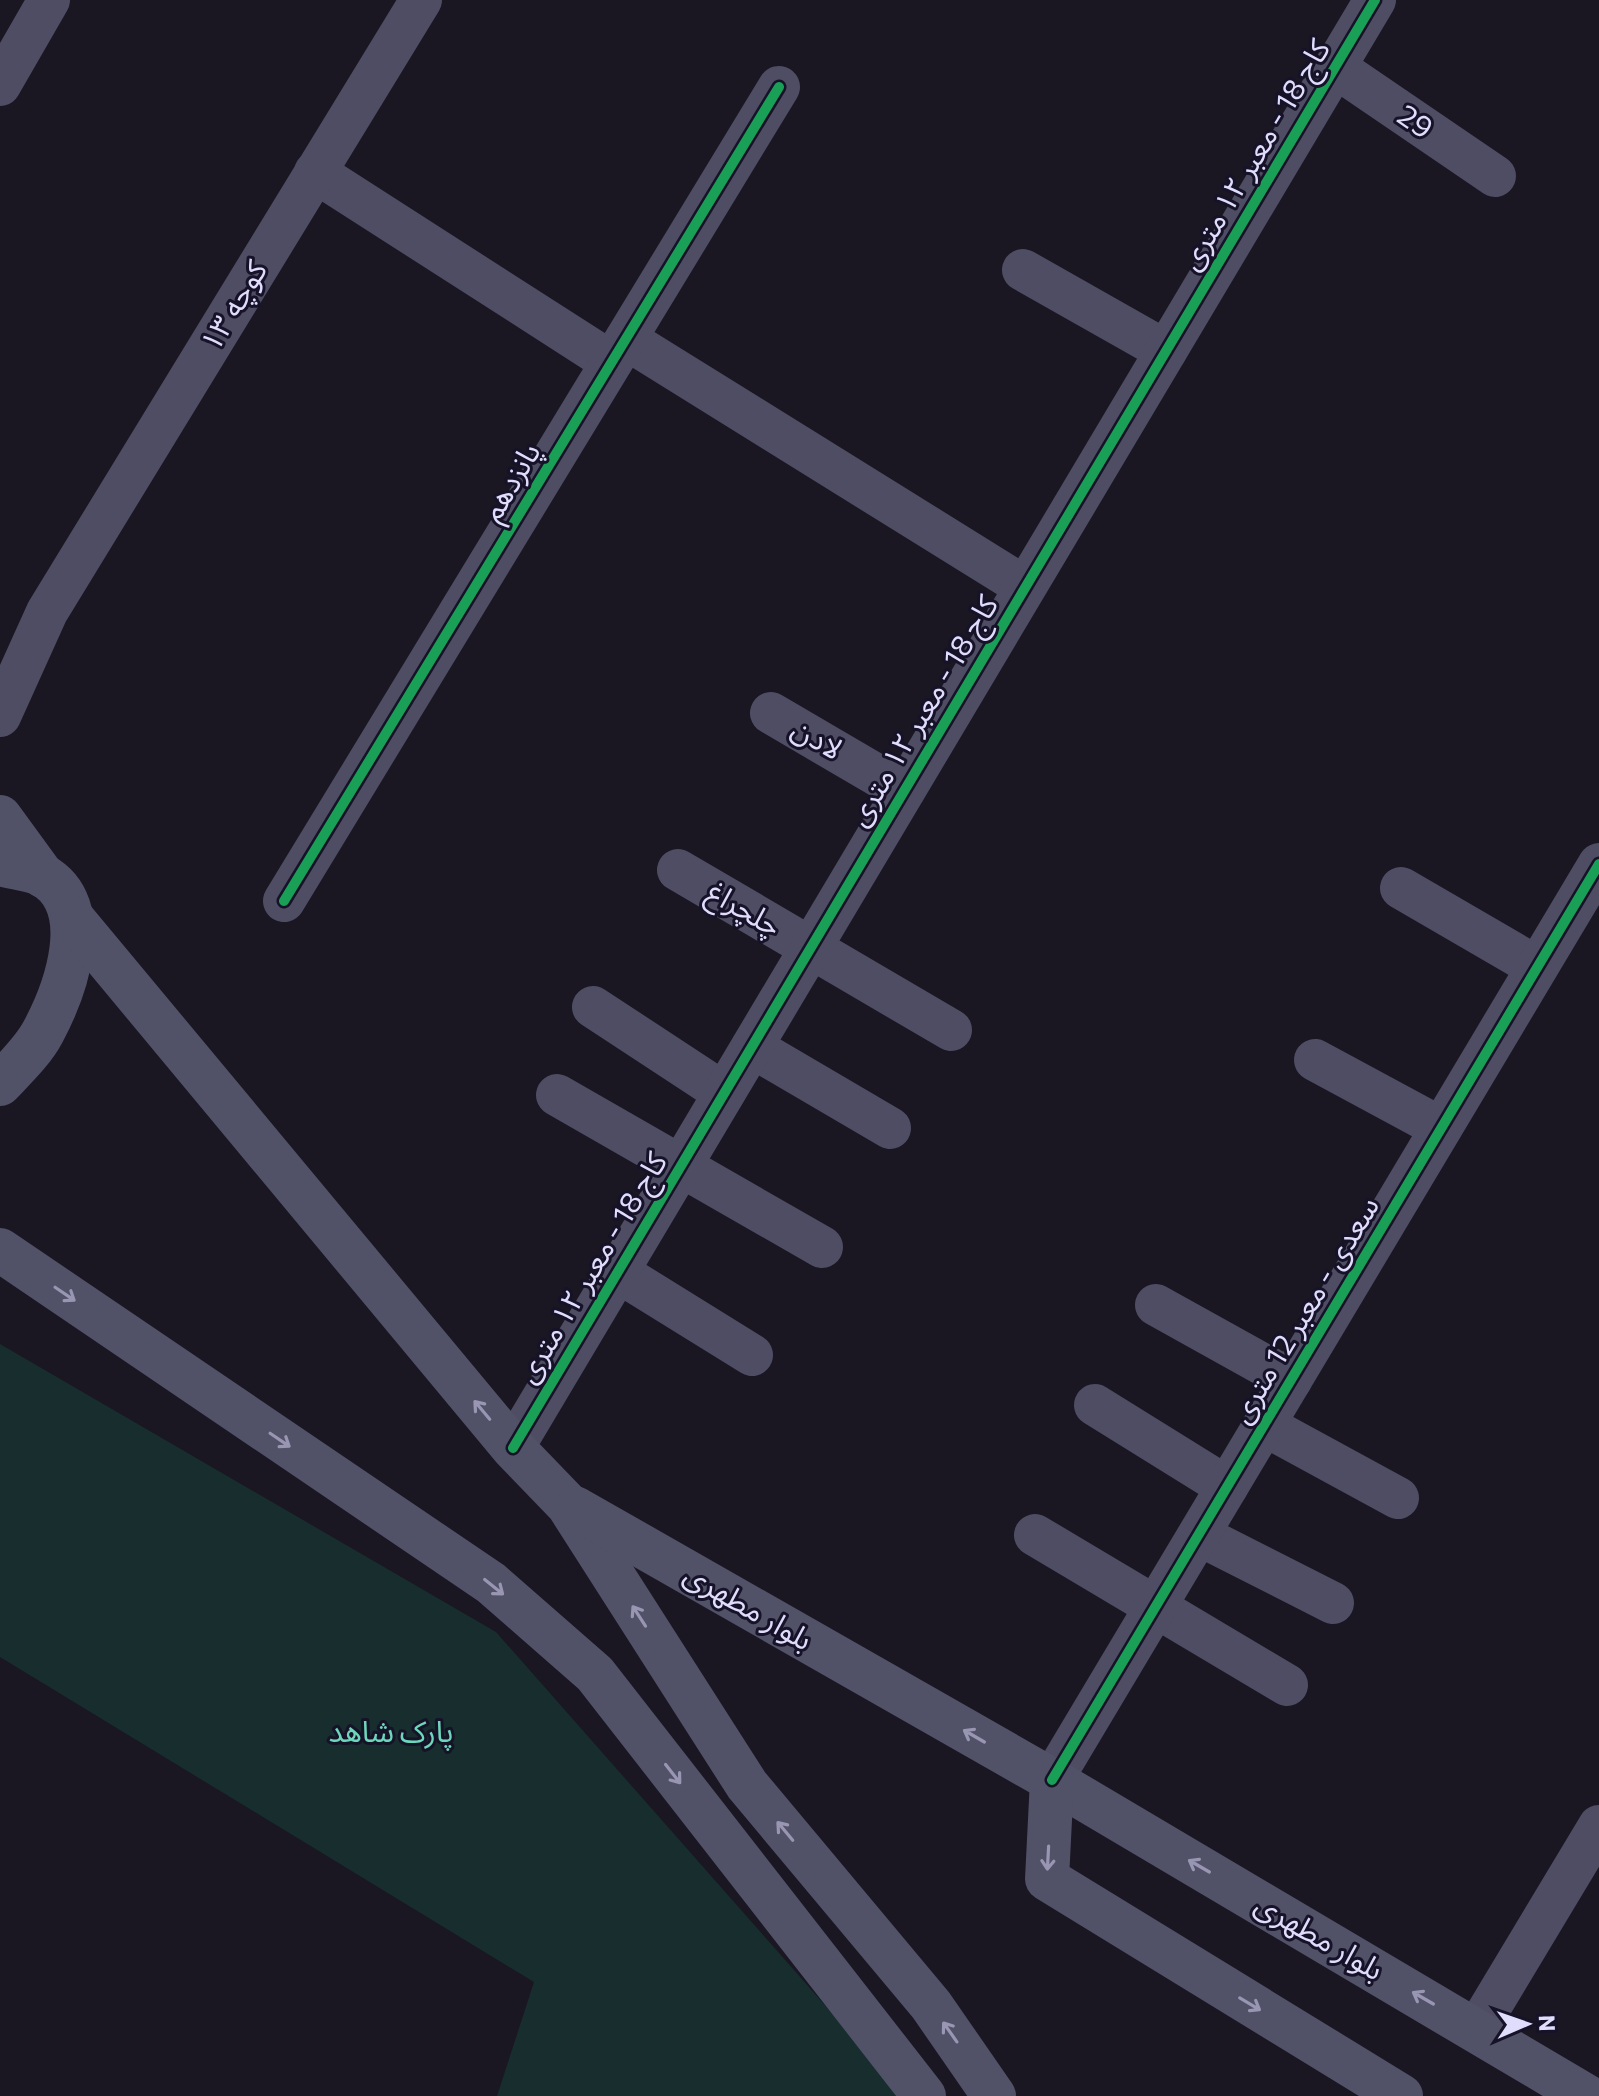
<svg xmlns="http://www.w3.org/2000/svg" width="1599" height="2096" font-family="Commissioner,'Noto Sans Arabic',sans-serif">
<style>
.green{fill:#172d2e}
.lines{fill:none;stroke-linecap:round;stroke-linejoin:round}
.street{stroke:#4e4d63;stroke-width:42}
.secondary{stroke:#515168;stroke-width:44}
.cycleway-casing{stroke:#161228;stroke-width:15}
.cycleway{stroke:#1a9f57;stroke-width:10}
.oneway{stroke:#9896b2}
.labels{text-anchor:middle;stroke-width:6;stroke-linejoin:round;paint-order:stroke}
.street-label{font-size:30px;fill:#dfdcfc;stroke:#161228}
.park-label{font-size:30px;fill:#6dd7bb;stroke:#161228}
</style>
<rect width="100%" height="100%" fill="#1a1723"/>
<polygon class="green" points="0,1344 496,1632 868,2054 899,2096 497,2096 534,1982 0,1657"/>
<g class="lines">
<g class="street">
<polyline points="1335,67 1495,176"/>
<polyline points="0,85 49,0"/>
<polyline points="315,172 611,362"/>
<polyline points="1023,270 1166,351"/>
<polyline points="626,339 1025,587"/>
<polyline points="771,713 904,791"/>
<polyline points="0,716 47,612 421,0"/>
<polyline points="678,870 951,1030"/>
<polyline points="1401,888 1537,967"/>
<polyline points="284,901 779,87"/>
<polyline points="593,1007 724,1093"/>
<polyline points="752,1047 890,1128"/>
<polyline points="1315,1060 1441,1128"/>
<polyline points="557,1095 822,1247"/>
<polyline points="618,1272 752,1355"/>
<polyline points="1156,1305 1291,1380"/>
<polyline points="1095,1405 1227,1487"/>
<polyline points="1264,1425 1398,1498"/>
<polyline points="513,1448 1375,0"/>
<polyline points="1035,1535 1287,1685"/>
<polyline points="1199,1535 1333,1603"/>
<polyline points="1052,1780 1599,864"/>
<polyline points="1477,2029 1599,1826"/>
</g>
<g class="secondary">
<polyline points="0,817 43,876"/>
<path d="M0 864C13 868 30 869 42 875 97 905 65 991 43 1032 33 1051 15 1068 0 1084"/>
<polyline points="73,919 513,1448 568,1505 747,1785 931,2005 994,2096"/>
<polyline points="0,1250 491,1583 595,1674 924,2096"/>
<polyline points="575,1508 1052,1780 1586,2096"/>
<polyline points="1052,1780 1047,1879 1401,2096"/>
</g>
<g class="cycleway-casing">
<g id="cycleway">
<polyline points="284,901 779,87"/>
<polyline points="513,1448 1375,0"/>
<polyline points="1052,1780 1599,864"/>
</g>
</g>
<use href="#cycleway" class="cycleway"/>
</g>
<defs><path id="oneway-shaft" d="M-6 0H5M1.5-3L5.5 0L1.5 3" fill="none" stroke-width="1.6" stroke-linecap="round" stroke-linejoin="round" transform="scale(2)"/></defs>
<g class="oneway">
<use href="#oneway-shaft" transform="translate(65 1294) rotate(34)"/>
<use href="#oneway-shaft" transform="translate(482 1410) rotate(-130)"/>
<use href="#oneway-shaft" transform="translate(280 1440) rotate(34)"/>
<use href="#oneway-shaft" transform="translate(494 1587) rotate(39)"/>
<use href="#oneway-shaft" transform="translate(639 1616) rotate(-123)"/>
<use href="#oneway-shaft" transform="translate(974 1736) rotate(-150)"/>
<use href="#oneway-shaft" transform="translate(673 1774) rotate(52)"/>
<use href="#oneway-shaft" transform="translate(785 1831) rotate(-130)"/>
<use href="#oneway-shaft" transform="translate(1048 1858) rotate(93)"/>
<use href="#oneway-shaft" transform="translate(1199 1866) rotate(-150)"/>
<use href="#oneway-shaft" transform="translate(1423 1998) rotate(-150)"/>
<use href="#oneway-shaft" transform="translate(1250 2004) rotate(31)"/>
<use href="#oneway-shaft" transform="translate(950 2032) rotate(-125)"/>
</g>
<g class="labels">
<g class="street-label">
<text transform="translate(1415 122) rotate(34)" y="10">29</text>
<text transform="translate(1255 155) rotate(-59)" y="10">کاج 18 - معبر ۱۲ متری</text>
<text transform="translate(234 306) rotate(-59)" y="10">کوچه ۱۳</text>
<text transform="translate(511 482) rotate(-59)" y="10">پانزدهم</text>
<text transform="translate(923 711) rotate(-59)" y="10">کاج 18 - معبر ۱۲ متری</text>
<text transform="translate(817 739) rotate(30)" y="10">لادن</text>
<text transform="translate(744 909) rotate(30)" y="10">چلچراغ</text>
<text transform="translate(592 1268) rotate(-59)" y="10">کاج 18 - معبر ۱۲ متری</text>
<text transform="translate(1305 1310) rotate(-59)" y="10">سعدی - معبر 12 متری</text>
<text transform="translate(748 1607) rotate(30)" y="10">بلوار مطهری</text>
<text transform="translate(1319 1937) rotate(30)" y="10">بلوار مطهری</text>
</g>
<g class="park-label">
<text x="391" y="1742">پارک شاهد</text>
</g>
</g>
<g transform="translate(1527 2024) rotate(88)" stroke="#161228" stroke-width="6" paint-order="stroke">
<path d="M0-6L14 30L0 20L-14 30Z" fill="#dfdcfc"/>
<text y="-12" font-size="22" font-weight="bold" text-anchor="middle" fill="#dfdcfc">N</text>
</g>
</svg>
